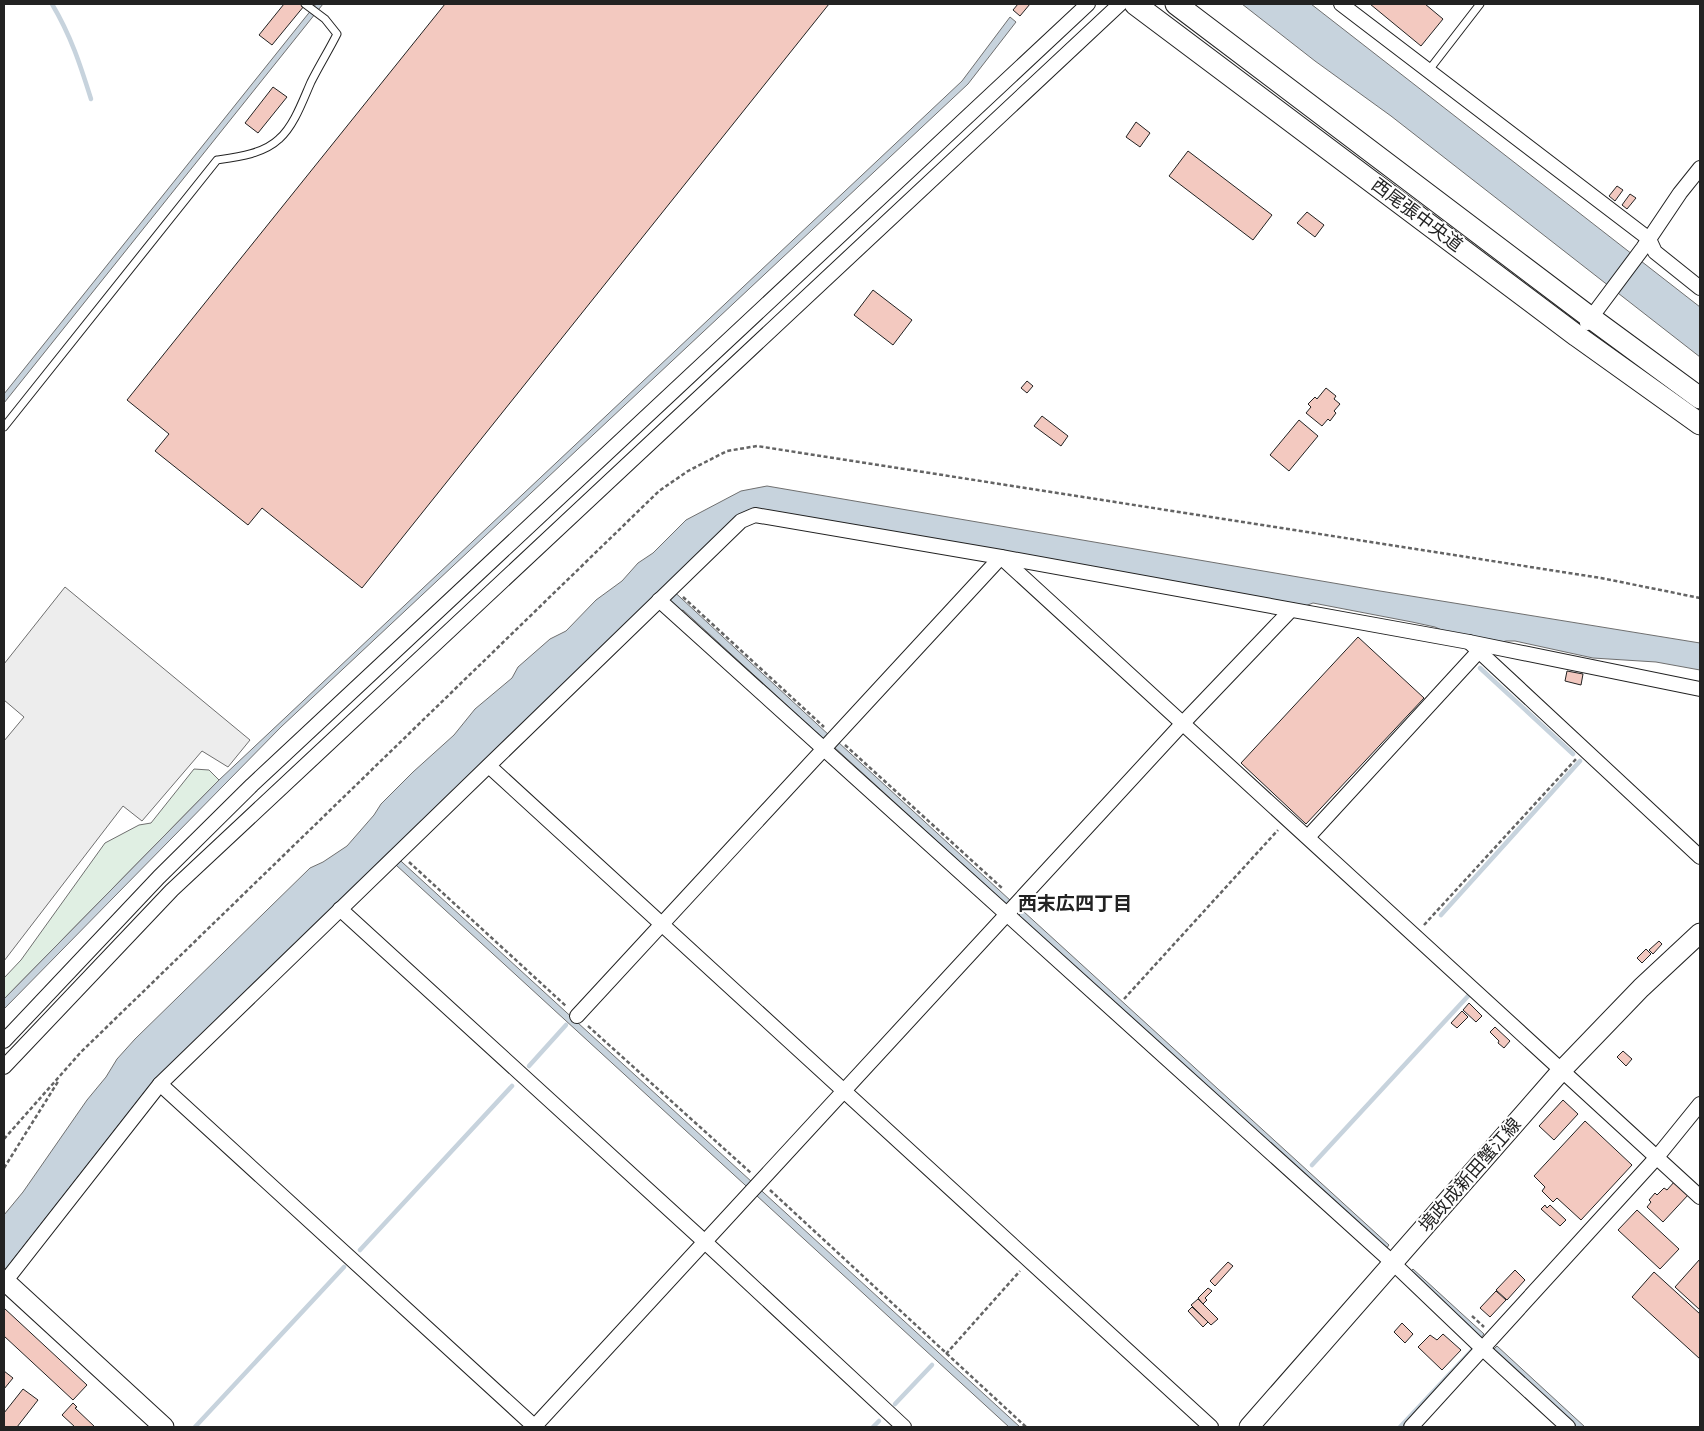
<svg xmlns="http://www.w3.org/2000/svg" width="1704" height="1431" font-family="'Zilla Slab','Noto Sans JP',serif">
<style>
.green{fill:#e0efe3;stroke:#6f6f6f}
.parking{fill:#ededed;stroke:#6f6f6f}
.water{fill:#c7d3dd;stroke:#6f6f6f}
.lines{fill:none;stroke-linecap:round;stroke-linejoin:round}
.stream{stroke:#c7d3dd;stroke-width:4.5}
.building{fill:#f3c9c0;stroke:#222}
.lane-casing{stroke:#222;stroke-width:9}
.street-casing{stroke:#222;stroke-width:16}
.secondary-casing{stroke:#222;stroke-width:21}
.primary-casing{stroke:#222;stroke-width:23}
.path{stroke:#646464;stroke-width:2.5;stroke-dasharray:4 2.5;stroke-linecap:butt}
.lane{stroke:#fff;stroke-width:7}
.street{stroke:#fff;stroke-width:14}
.secondary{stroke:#fff;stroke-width:19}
.primary{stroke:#fff;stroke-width:21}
.labels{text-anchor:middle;stroke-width:4;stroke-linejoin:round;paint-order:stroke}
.street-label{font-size:18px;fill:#222;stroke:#fff}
.neighbourhood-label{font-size:19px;font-weight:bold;fill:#222;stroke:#fff}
</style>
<rect width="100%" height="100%" fill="#fff"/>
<polygon class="green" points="194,769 209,770 219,780 4,999 4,978 21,960 105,843 139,825 151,823"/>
<polygon class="parking" points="65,587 250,740 228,767 202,751 142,821 123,806 4,961 4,741 24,717 4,700 4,664"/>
<g class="water">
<polygon points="316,4 323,4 4,403 4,394"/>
<polygon points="1242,4 1311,4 1700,307 1700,357 1391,116 1315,61"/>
<polygon points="1010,17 1016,22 968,84 281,727 4,1009 4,999 219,780 962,81"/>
<polygon points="767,486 1380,591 1700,643 1700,670 1656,662 1593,658 1515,641 1506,641 1498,643 1448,633 1435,627 1412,622 1313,603 1305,606 758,510 744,512 668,586 830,736 826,741 683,610 679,612 660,593 391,852 1020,1427 1009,1427 396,865 384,859 150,1085 4,1271 4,1215 23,1192 87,1100 106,1077 117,1059 135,1039 310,868 323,862 347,846 374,815 381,804 413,772 454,735 475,709 512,678 518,667 550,639 566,631 596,600 622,581 638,563 653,553 686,520 741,491"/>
<polygon points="838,742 1011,901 1007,905 834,747"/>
<polygon points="1023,911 1389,1245 1385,1250 1018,916"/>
<polygon points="1413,1269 1484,1334 1480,1339 1408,1274"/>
<polygon points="1497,1346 1585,1427 1576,1427 1492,1351"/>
</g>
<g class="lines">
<g class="stream">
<path d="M52 4C71 36 80 64 91 99"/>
<polyline points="1480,668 1573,754"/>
<polyline points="1441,915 1580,761"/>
<polyline points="529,1066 566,1025"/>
<polyline points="1312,1165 1469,995"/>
<polyline points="360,1250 512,1086"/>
<polyline points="895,1404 932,1365"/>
<polyline points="195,1427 344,1267"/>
<polyline points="873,1427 879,1421"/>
<polyline points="1400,1427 1475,1347"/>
</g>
</g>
<g class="building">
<polygon points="284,4 300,4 304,6 272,45 259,35"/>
<polygon points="445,4 829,4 362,588 262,508 248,525 155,451 169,434 127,400"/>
<polygon points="1018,4 1030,4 1020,16 1013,10"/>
<polygon points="1370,4 1425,4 1443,19 1421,46"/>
<polygon points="273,87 287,97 258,133 245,123"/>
<polygon points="1136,122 1150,133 1140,147 1126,137"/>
<polygon points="1188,151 1272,215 1253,240 1169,176"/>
<polygon points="1617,186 1623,190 1615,201 1609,196"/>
<polygon points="1630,194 1636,198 1627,209 1622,205"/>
<polygon points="1307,212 1324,225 1315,237 1297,223"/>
<polygon points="873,290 912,320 893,345 854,315"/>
<polygon points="1027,381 1033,386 1027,393 1021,388"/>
<polygon points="1326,388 1336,396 1334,399 1340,404 1334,411 1336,413 1330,421 1328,419 1322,426 1306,413 1311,407 1308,404 1315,397 1317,399"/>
<polygon points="1042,416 1068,436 1061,446 1034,426"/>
<polygon points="1299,420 1318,436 1289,471 1270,455"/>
<polygon points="1358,637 1424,698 1306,824 1241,763"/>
<polygon points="1567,671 1583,674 1581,685 1565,681"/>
<polygon points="1659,941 1662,944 1653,954 1649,950"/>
<polygon points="1646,949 1651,954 1642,963 1637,958"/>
<polygon points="1469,1003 1482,1016 1476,1022 1463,1010"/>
<polygon points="1462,1011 1468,1017 1457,1028 1451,1023"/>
<polygon points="1495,1027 1510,1041 1504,1048 1498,1043 1499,1041 1490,1032"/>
<polygon points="1623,1051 1632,1059 1626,1066 1617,1057"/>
<polygon points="1563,1100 1578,1114 1554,1140 1539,1126"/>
<polygon points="1585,1121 1632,1165 1581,1220 1557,1198 1553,1202 1542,1191 1545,1187 1534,1176"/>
<polygon points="1675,1181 1689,1194 1663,1222 1647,1207 1651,1202 1649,1200 1655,1193 1657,1195 1664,1188 1667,1190"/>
<polygon points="1545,1205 1547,1208 1550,1205 1566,1220 1560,1226 1541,1209"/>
<polygon points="1637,1210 1679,1249 1660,1269 1618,1230"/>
<polygon points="1700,1259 1700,1310 1675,1287"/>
<polygon points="1228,1262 1233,1266 1215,1286 1210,1281"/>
<polygon points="1515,1270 1525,1280 1507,1300 1496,1290"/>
<polygon points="1654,1272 1700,1314 1700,1359 1632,1297"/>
<polygon points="1208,1288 1212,1291 1205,1298 1207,1300 1203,1304 1198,1298"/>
<polygon points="1496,1291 1506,1300 1490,1317 1480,1308"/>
<polygon points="1198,1299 1218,1319 1211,1325 1191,1305"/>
<polygon points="1192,1307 1208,1322 1203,1327 1188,1311"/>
<polygon points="4,1308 87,1385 73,1400 4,1336"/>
<polygon points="1402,1323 1413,1334 1405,1343 1394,1332"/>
<polygon points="1443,1334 1461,1350 1442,1370 1418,1347 1430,1335 1437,1340"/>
<polygon points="4,1371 13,1378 4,1389"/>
<polygon points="23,1389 38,1400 17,1427 4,1427 4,1413"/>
<polygon points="73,1403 77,1407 75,1408 95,1427 75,1427 62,1415"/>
</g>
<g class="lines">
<g class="lane-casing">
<g id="lane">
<polyline points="1429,70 1480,4"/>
<path d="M4 427 217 160C238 157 263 154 279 139 294 126 303 100 311 82 319 66 329 50 337 34L325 19 305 4"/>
</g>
</g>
<g class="street-casing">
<g id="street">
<polyline points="1341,4 1649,239 1655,252 1700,288"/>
<polyline points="1587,323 1643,248 1680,193 1700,168"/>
<polyline points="1002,558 1700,1197"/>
<polyline points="659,600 1393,1263 1483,1349 1568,1427"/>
<polyline points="1469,642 1700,857"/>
<polyline points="489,766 1211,1427"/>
<polyline points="1308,837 1479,651"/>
<polyline points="340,909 705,1242 904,1427"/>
<polyline points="577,1016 1001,557"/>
<polyline points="4,1041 159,877 252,785 1088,4"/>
<polyline points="4,1067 172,890 1120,4"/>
<polyline points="160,1084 535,1427"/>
<polyline points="4,1283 160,1084 672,588 741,521 755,515 1001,557 1469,642 1700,689"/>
<polyline points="534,1427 1183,723 1291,610"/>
<polyline points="1411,1427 1657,1157 1700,1104"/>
</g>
</g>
<g class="secondary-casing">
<g id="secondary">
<polyline points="5,1281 164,1427"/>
<polyline points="1249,1427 1562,1070 1641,988 1700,933"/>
</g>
</g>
<g class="primary-casing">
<g id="primary">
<polyline points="1135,4 1577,336 1700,424"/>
<polyline points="1176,4 1591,318 1700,398"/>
</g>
</g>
<g class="path">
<polyline points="683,597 824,727"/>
<polyline points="845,745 1002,888"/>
<polyline points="409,862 567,1007"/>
<polyline points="1424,925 1576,759"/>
<polyline points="1124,999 1278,830"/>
<polyline points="588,1026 751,1173"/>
<polyline points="4,1139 81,1052 659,491 688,471 727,451 757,446 1601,578 1700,598"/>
<polyline points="4,1168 59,1080"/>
<polyline points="770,1190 1026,1427"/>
<polyline points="1472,1316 1484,1327"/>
<polyline points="946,1354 1020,1271"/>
</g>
<use href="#lane" class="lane"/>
<use href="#street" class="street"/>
<use href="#secondary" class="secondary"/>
<use href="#primary" class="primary"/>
</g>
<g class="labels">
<g class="street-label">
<text transform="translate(1417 215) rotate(37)" y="6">西尾張中央道</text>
<text transform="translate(1470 1175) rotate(-49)" y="6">境政成新田蟹江線</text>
</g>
<g class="neighbourhood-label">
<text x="1075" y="910">西末広四丁目</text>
</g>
</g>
<rect width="1704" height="1431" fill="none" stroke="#222222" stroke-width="10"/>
</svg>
